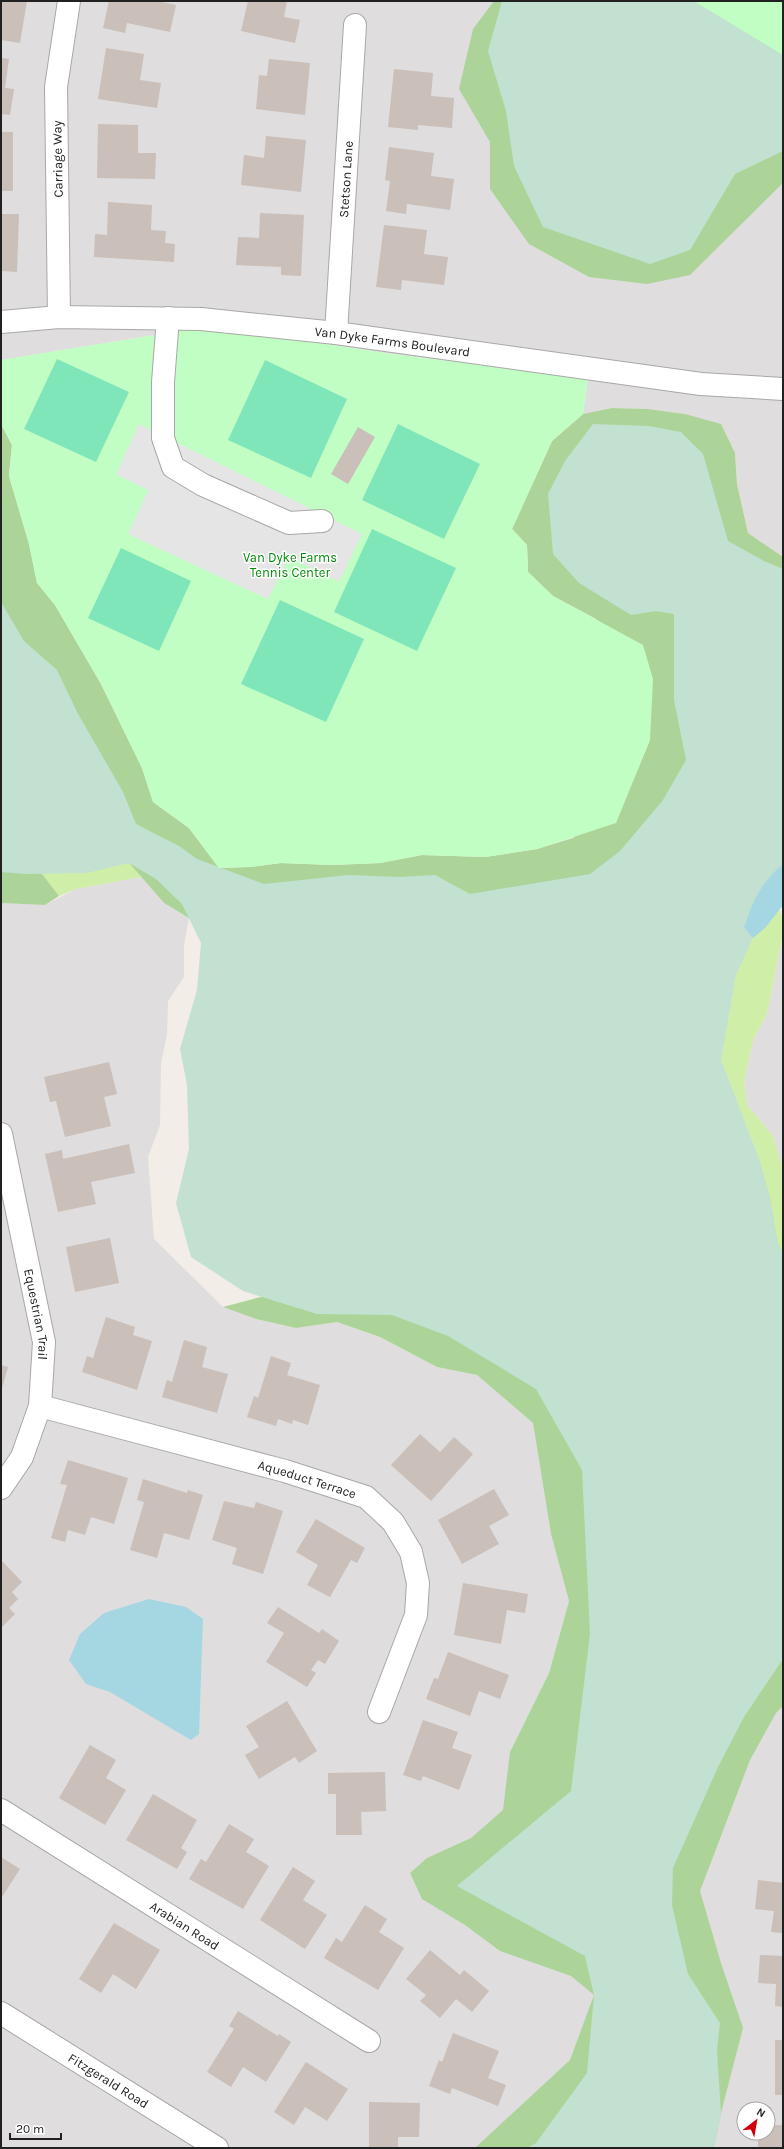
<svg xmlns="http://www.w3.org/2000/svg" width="784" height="2149" font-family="Karla,sans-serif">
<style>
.residential{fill:#dfddde;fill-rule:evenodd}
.grass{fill:#cfefa9}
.forest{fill:#add498}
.wetland{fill:#c2e1d1}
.park{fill:#c1fec3}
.pitch{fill:#7fe6b9}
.parking{fill:#e5e5e5}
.water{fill:#a4d7e2}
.building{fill:#cabfb9}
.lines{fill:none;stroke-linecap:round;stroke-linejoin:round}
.minor-casing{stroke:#a8a8a8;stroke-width:24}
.minor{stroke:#fff;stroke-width:22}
.labels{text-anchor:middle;stroke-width:3;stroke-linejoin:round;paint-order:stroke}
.street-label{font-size:13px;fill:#212121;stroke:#fff}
.park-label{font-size:13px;fill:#038a07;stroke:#fff}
</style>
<rect width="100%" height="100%" fill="#f2ede6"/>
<g class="residential">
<polygon points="1,1 533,1 783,95 783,557 748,533 737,484 735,453 685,414 648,409 612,408 583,414 588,378 392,354 211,326 1,360"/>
<path d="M141 877 164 903 189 918 184 945V977L168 1001 167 1035 161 1063 160 1125 148 1157 154 1239 223 1307 256 1319 296 1328 337 1322 380 1337 437 1367 477 1375 533 1423 551 1534 569 1601 549 1673 510 1752 783 1538V2148H1V903L45 905 76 889ZM744 2109H768V2133H744Z"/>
<polygon points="783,942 783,1169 773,1136 747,1105 744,1081 753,1040 767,1014 780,948"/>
</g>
<g class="grass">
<polygon points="1,803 129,863 141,877 76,889 59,896 42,874 1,852"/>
<path d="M779 908C784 918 784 938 780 948L767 1014 753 1040 744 1081 747 1105 773 1136 783 1169V1254L777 1242 770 1198 759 1159 645 950 766 927Z"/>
</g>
<g class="forest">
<polygon points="494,1 693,1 783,55 783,183 690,275 647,284 589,277 529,244 490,189 490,142 459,89 473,29"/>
<path d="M612 408 648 409 685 414 721 424 735 453 737 484 748 533 783 557V864C761 883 753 900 744 928L688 940 722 1146 759 1159 770 1198 777 1241 783 1254 189 918 164 903 129 863 102 861 1 803V424L12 445 9 476 29 544 37 583 55 605 101 684 142 768 153 802 189 828 219 868 249 867 281 863 332 865 380 863 422 855 485 857 537 849 573 838 633 780 650 740 596 619 553 596 528 572 527 545 512 529 552 441 583 414Z"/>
<polygon points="1,852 42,874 59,896 45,905 1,903"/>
<polygon points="306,1285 783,1389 783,1706 776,1713 750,1760 700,1891 721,1963 743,2028 721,2113 714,2148 475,2148 570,2060 594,1995 571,1976 500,1951 465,1925 422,1899 410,1873 427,1858 471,1838 503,1810 510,1752 549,1673 569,1601 551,1534 533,1423 477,1375 437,1367 380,1337 337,1322 296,1328 256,1319 223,1307"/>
</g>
<g class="wetland">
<polygon points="502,1 783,1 783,151 735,174 690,250 650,264 543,227 514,166 506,111 488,51"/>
<path d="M593 424 649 426 681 432 703 454 728 541 764 561 783 569V864C761 883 753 900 744 928L753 938 736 975 721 1060 759 1159 770 1198 777 1241 783 1254V1659L744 1717 718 1767 673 1868 672 1905 688 1974 720 2023 717 2051 721 2113 714 2148H528L536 2143 587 2073 594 1995 585 1956 457 1886 571 1791 590 1634 582 1470 536 1389 448 1336 392 1315 317 1314 243 1291 191 1257 176 1203 189 1149 187 1085 180 1049 197 990 201 943 182 904 156 879 129 863 87 873 25 874 1 872V602L24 641 57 670 77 712 123 792 136 824 179 846 197 859 264 884 348 875 400 877 435 875 470 894 590 874 620 851 663 800 686 760 674 700V614L656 611 631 615 579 583 553 554 548 494 565 461Z"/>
</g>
<g class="park">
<polygon points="693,1 783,1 783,55 697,3"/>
<polygon points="211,326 392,354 588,378 583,414 552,441 512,529 527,545 528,572 553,596 643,645 653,679 650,740 616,823 537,849 485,857 422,855 380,863 332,865 281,863 249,867 219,868 189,828 153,802 142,768 101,684 55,605 37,583 29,544 9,476 12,445 1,424 1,360"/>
</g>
<g class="pitch">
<polygon points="57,359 129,392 96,462 24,429"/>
<polygon points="265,360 347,399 311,478 228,440"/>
<polygon points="398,424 480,464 444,539 362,500"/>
<polygon points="372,529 456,568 417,651 334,612"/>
<polygon points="121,548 191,581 159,651 88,618"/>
<polygon points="280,600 364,639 326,722 241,684"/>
</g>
<polygon class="parking" points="139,424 362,534 339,582 289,557 268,599 128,534 148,490 116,474"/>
<g class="water">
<path d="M783 864V905L766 927 753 938 744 928C753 900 761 883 783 864Z"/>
<polygon points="149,1599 186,1607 203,1619 199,1734 191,1740 110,1692 86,1684 69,1660 80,1634 104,1613"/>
</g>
<g class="building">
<polygon points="1,1 27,1 20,43 1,40"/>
<polygon points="109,1 157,1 176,5 170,32 127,23 125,33 103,28"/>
<polygon points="248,1 287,1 284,17 300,20 295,43 241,31"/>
<polygon points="106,48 144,54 140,80 161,83 157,108 98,99"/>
<polygon points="1,58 9,59 5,88 14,89 10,115 1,114"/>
<polygon points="269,59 310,63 305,115 256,109 259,75 267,76"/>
<polygon points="394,69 433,73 431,96 454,98 452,128 418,125 418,130 388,127"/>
<polygon points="98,124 138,125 138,153 156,153 155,179 97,178"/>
<rect x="1" y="132" width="12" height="59"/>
<polygon points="266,136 306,140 301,192 241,185 244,155 264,158"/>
<polygon points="389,147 434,153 431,176 454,179 450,210 407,204 406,214 386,211 390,181 385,180"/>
<polygon points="108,202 152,205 151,230 166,231 165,243 175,244 174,262 94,257 95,234 107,235"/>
<polygon points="260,213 304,215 301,276 281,275 281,267 236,265 238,237 259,238"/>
<polygon points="1,214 19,214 17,272 1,271"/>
<polygon points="384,225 427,230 424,254 448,257 444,285 402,280 401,290 376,287"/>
<polygon points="358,427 375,437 348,484 331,474"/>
<polygon points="109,1062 117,1094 104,1097 111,1126 65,1137 56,1101 50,1102 44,1077"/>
<polygon points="129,1144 135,1173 91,1182 96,1204 58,1212 45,1154 62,1150 63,1159"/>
<polygon points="110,1238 119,1283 75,1292 66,1247"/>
<polygon points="106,1317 135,1327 133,1335 152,1341 137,1390 82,1372 87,1356 93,1358"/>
<polygon points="184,1340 207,1347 202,1367 228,1374 217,1413 162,1397 167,1380 172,1382"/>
<polygon points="271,1356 291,1363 287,1375 320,1385 308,1425 293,1420 292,1424 278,1419 276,1426 247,1417 254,1396 258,1398"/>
<polygon points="1,1365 8,1367 1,1392"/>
<polygon points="420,1434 440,1452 454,1437 473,1454 431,1501 391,1465"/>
<polygon points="68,1460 128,1478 114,1524 91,1517 85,1535 68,1530 65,1542 51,1538 67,1485 60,1484"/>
<polygon points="143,1479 187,1493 188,1490 203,1495 189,1540 164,1533 157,1558 130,1550 144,1502 137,1500"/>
<polygon points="494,1489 509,1515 489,1526 499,1544 462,1564 438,1520"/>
<polygon points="224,1501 254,1508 256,1502 283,1511 263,1574 232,1564 237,1548 212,1540"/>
<polygon points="316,1519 365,1548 357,1563 351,1560 330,1597 307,1585 318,1565 296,1552"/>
<polygon points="1,1560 22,1582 12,1592 18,1599 9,1608 15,1614 1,1628"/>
<polygon points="463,1583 528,1594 525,1613 507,1610 501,1644 454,1635"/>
<polygon points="278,1607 319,1633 322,1629 339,1641 325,1664 318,1660 311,1670 316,1673 307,1687 266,1662 284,1633 267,1623"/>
<polygon points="448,1652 509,1675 500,1699 479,1691 470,1716 426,1699 434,1678 438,1679"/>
<polygon points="287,1701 317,1751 299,1763 295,1757 259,1779 245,1755 259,1747 246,1726"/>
<polygon points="423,1720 458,1732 452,1748 472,1755 459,1790 423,1776 421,1781 403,1775"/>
<polygon points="90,1745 116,1760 106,1778 126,1790 105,1825 59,1798"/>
<polygon points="385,1772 386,1811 361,1812 362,1835 336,1835 336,1794 328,1794 328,1773"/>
<polygon points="153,1794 197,1820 181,1848 187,1852 177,1869 126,1840"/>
<polygon points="229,1824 254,1839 246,1852 269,1866 243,1909 189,1879 201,1859 206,1862"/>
<polygon points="1,1857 20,1869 2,1897 1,1897"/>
<polygon points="293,1867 315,1881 303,1900 327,1915 305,1949 260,1920"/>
<polygon points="758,1880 783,1883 783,1933 771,1932 774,1911 755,1909"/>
<polygon points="365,1905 387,1919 379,1932 404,1948 378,1990 324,1958 336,1938 342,1942"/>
<polygon points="114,1923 160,1950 136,1989 113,1974 101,1993 79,1979"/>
<polygon points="430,1950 460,1975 464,1970 489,1991 472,2012 456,1999 440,2018 420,2001 426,1995 406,1979"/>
<polygon points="760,1955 783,1956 783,2007 775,2006 776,1984 758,1983"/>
<polygon points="238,2011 278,2036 279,2034 291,2042 266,2082 243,2067 231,2087 207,2072 234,2029 229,2026"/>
<polygon points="453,2033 499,2051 488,2078 506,2085 498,2106 452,2088 450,2094 429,2086 439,2060 442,2062"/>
<rect x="775" y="2040" width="8" height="55"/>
<polygon points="306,2062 348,2089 327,2121 305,2107 294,2125 274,2112"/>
<polygon points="369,2102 420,2103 419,2137 398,2137 398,2148 369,2148"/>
<polygon points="768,2125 783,2125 783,2148 758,2148 758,2133 768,2133"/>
</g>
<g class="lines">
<g class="minor-casing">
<g id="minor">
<polyline points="59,317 56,87 69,1"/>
<polyline points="168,318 163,382 163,438 173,467 203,485 289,523 322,521"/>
<path id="s1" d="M1 322 59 317 201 319 336 333 701 384 783 389"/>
<path id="s2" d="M336 333 355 25"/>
<path id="s3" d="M1 1134 44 1342 40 1406 22 1457 1 1488"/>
<path id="s4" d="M40 1406 285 1471 366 1497 393 1522 411 1552 418 1583 416 1615 379 1712"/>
<path id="s5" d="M1 1810 369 2041"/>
<path id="s6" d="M1 2013 217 2148"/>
</g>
</g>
<use href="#minor" class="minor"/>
</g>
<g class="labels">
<g class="street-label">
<text transform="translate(57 159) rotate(-91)" y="5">Carriage Way</text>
<text dy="5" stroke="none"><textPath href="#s2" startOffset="154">Stetson Lane</textPath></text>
<text dy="5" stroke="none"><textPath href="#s1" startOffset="393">Van Dyke Farms Boulevard</textPath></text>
<text dy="5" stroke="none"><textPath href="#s3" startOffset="184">Equestrian Trail</textPath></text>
<text dy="5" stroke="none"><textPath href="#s4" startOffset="277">Aqueduct Terrace</textPath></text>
<text dy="5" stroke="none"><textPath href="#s5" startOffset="217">Arabian Road</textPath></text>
<text dy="5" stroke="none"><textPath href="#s6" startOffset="127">Fitzgerald Road</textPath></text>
</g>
<g class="park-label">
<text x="290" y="562">Van Dyke Farms<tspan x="290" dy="15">Tennis Center</tspan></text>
</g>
</g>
<rect width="784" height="2149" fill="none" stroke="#212121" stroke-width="4"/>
<g transform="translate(756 2121) rotate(31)"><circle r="19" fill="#ffffff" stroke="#a6a6a6"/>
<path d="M0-3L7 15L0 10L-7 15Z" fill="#d1000a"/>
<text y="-6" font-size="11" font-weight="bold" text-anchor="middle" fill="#212121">N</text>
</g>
<path d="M10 2133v6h51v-6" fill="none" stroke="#212121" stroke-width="2"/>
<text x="16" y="2133" font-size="12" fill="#212121" stroke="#ffffff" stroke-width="3" paint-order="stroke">20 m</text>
</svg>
